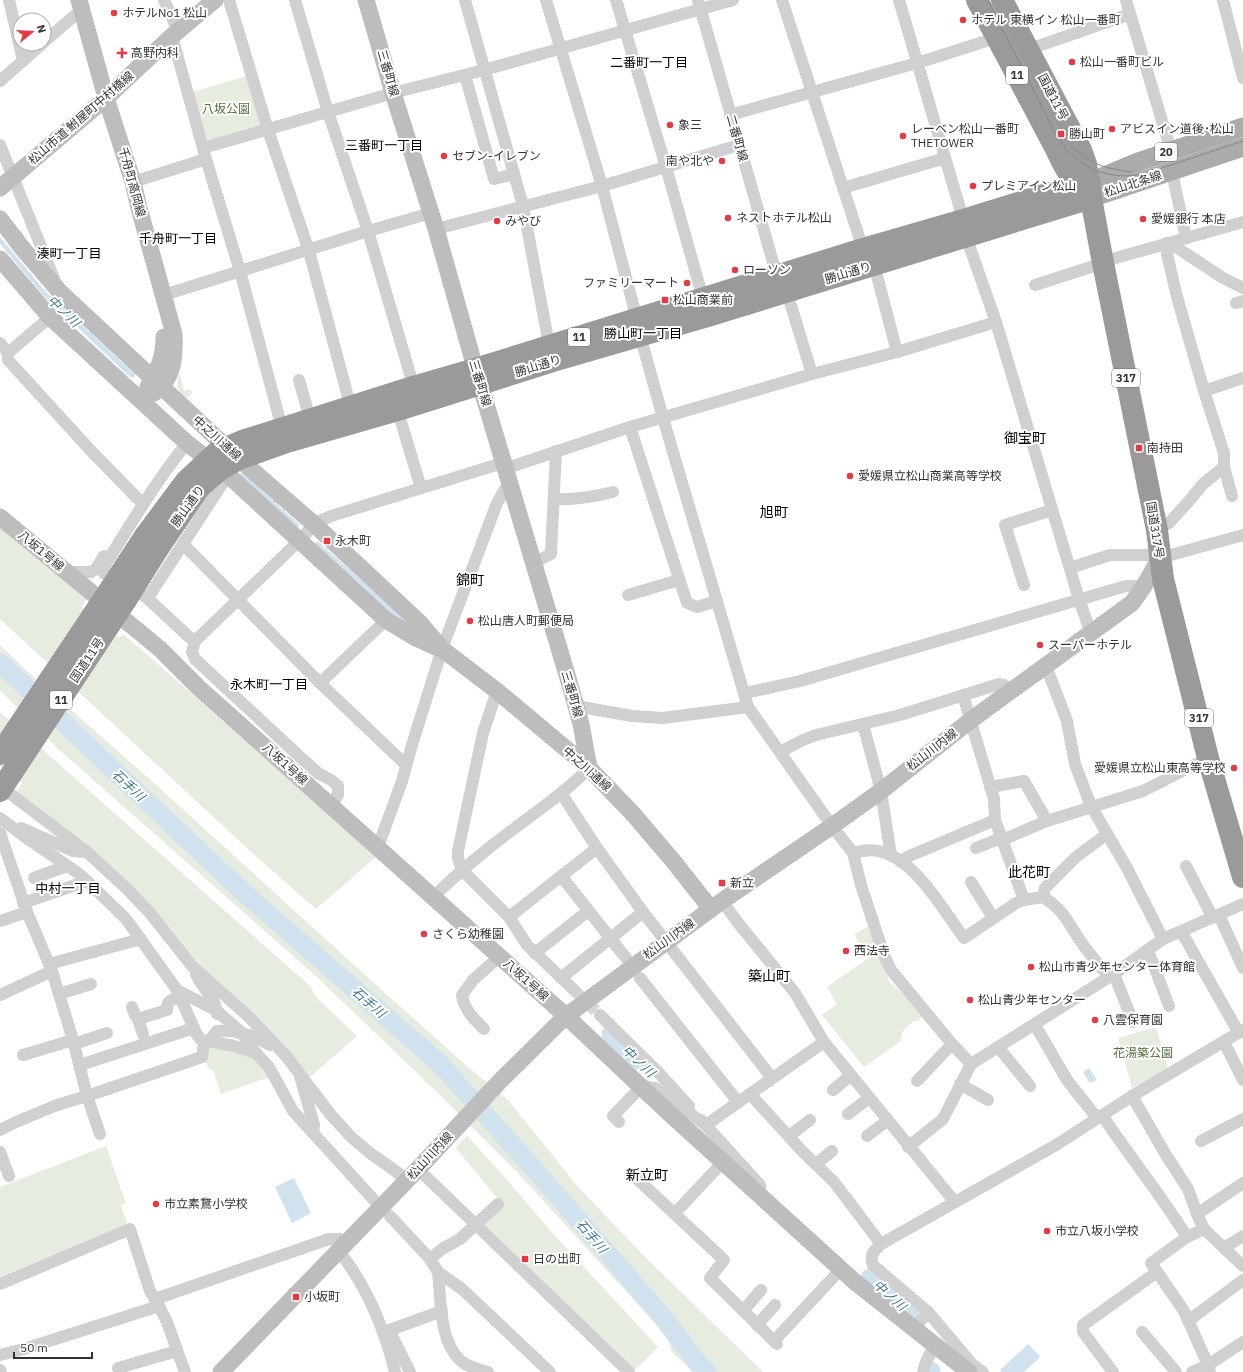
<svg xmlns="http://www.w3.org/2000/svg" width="1243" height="1372" font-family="'IBM Plex Sans','Noto Sans JP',sans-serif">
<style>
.green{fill:#e6ecdf}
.water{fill:#cfe2ee}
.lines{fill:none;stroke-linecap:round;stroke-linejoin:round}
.river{stroke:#cfe2ee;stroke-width:19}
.street-tunnel{stroke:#d6d6d6;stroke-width:12;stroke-dasharray:12 6;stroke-linecap:butt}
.street{stroke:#d0d0d0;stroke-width:12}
.secondary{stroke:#bdbdbd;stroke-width:17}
.primary{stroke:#ababab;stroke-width:19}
.highway{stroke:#9a9a9a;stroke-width:22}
.tram{stroke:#888;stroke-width:1}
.highway-bridge{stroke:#9a9a9a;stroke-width:22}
.poi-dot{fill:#e63946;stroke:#fff;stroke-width:1.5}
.labels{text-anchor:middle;stroke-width:4;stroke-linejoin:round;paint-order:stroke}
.shield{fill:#fff;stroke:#707070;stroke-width:1}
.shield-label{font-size:11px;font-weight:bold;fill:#333}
.poi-label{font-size:12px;fill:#333;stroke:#fff;text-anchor:start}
.street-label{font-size:12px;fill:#333;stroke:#fff}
.park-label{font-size:12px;fill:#56703f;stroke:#fff}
.neighbourhood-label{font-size:13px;fill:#000;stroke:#fff}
.water-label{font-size:13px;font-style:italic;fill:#3f7597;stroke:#fff}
.quarter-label{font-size:14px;fill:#000;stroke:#fff}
</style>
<rect width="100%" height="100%" fill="#fff"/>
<g class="green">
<polygon points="246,76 260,123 258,127 210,141 206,138 193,92"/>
<path d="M179 372 184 391 191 389 192 394 188 397H184C177 391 176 380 179 372Z"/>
<polygon points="0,524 88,597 81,607 118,637 124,635 153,660 377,856 316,909 249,850 0,619"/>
<polygon points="0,645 28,672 154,783 385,993 469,1068 508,1100 579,1188 645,1257 763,1372 693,1372 672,1352 668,1340 651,1319 518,1173 443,1098 317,977 56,747 0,690"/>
<polygon points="0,712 310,986 316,997 357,1036 310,1077 197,962 148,906 98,854 16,793 22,783 0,766"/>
<polygon points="870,925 889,982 902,993 922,1017 918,1021 913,1021 902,1032 901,1041 864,1067 822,1015 837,1004 827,987 869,958 854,935"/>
<polygon points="1156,1027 1168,1069 1132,1088 1118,1038"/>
<path d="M210 1047C221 1049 237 1050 247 1054 256 1058 265 1069 269 1077L221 1094 213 1070 208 1068 205 1058Z"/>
<polygon points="467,1136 501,1173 557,1238 658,1347 635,1370 482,1222 502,1204 456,1148"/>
<polygon points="106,1146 126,1204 121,1205 127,1224 0,1277 0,1187"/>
</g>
<g class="water">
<polygon points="0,237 46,292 136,375 132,378 129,376 43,295 0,244"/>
<polygon points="242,472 300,525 296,529 239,476"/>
<polygon points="317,541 409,622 406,626 314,545"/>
<polygon points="1089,1068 1097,1080 1090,1083 1083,1072"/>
<polygon points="294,1178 311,1213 292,1223 275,1187"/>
<polygon points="1028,1344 1040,1357 1024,1372 1001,1372 1000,1370"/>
</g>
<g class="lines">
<g class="river">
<polyline points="0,663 242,891 439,1063 534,1169 663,1317 701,1367 707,1372"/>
<polyline points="611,1034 639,1060"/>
<polyline points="870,1278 909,1313"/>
<polyline points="931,1371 931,1372"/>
</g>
<polyline class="street-tunnel" points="574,990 600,1015"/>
<g class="street">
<polyline points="9,0 23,61"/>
<polyline points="164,0 178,31"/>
<polyline points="229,0 268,130 309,251 352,412"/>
<polyline points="295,0 328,112 368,231 415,391"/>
<polyline points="465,0 523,206 550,350"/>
<polyline points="546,0 602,186 634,308 640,335 663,418 748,707 832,826 853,853 861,885 884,955 891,970 952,1044 971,1064 1114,974 1163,939 1243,904"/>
<polyline points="616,0 666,167 704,302"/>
<polyline points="698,0 777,276 789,299 812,374"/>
<polyline points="782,0 863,249 871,266 876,272 897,352"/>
<polyline points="899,0 968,236 969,245 996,322 1079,599 1091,634"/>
<polyline points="1126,0 1171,151"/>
<polyline points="1223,0 1243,78"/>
<polyline points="172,36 206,159 240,271 282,428"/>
<polyline points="44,42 74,16"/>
<polyline points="1024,51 1130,14"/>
<polyline points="465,75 494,179 514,174"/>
<polyline points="0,81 42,44"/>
<polyline points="730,115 917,63 1002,36"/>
<polyline points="0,145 55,281"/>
<polyline points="203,148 393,93 484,70 733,0"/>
<polyline points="1172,172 1186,238"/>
<polyline points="133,182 206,159"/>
<polyline points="843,188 945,158"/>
<polyline points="436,229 602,186 739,145"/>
<polyline points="1167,243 1179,249 1223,278 1243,288"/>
<polyline points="1035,285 1094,266 1112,259 1243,222"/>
<polyline points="164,295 368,231 431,213"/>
<polyline points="1236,303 1243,301"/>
<polyline points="50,317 8,353 8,360 93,453 143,504"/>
<polyline points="0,343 8,353"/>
<polyline points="299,380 310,419"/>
<polyline points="1204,391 1243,378"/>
<polyline points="396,405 421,488"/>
<polyline points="630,427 687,603 697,607 717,601"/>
<polyline points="1224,467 1232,496"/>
<path d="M554 499C575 500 593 497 613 492"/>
<polyline points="1157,530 1169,523 1189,501 1203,484 1224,467 1224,453 1204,391 1177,297 1167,254 1167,243"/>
<polyline points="183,544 320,683 406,765"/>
<polyline points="533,563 551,554 556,451"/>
<polyline points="1070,568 1110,555 1146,555 1160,558 1243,535"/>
<polyline points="67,572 91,572 96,569 104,556"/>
<path d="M121 583 104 573 105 565C131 524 156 481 187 443"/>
<polyline points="1024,585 1005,525 1052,510"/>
<polyline points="140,594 146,597 151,593 228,475"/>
<polyline points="628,595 679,580"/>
<polyline points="146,597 188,636 195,641 300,540 314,524 331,516 496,465 513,466 630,427 812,374 897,352 996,322"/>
<polyline points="195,641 192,652 195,659 299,756 318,773 331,780 338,786 338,795 331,805"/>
<polyline points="1046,666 1067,721 1075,764 1091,806 1127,868 1163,939"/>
<polyline points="320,683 386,620"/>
<polyline points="497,691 483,733 458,851 458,858 462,870 509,917 527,945 574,990"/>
<polyline points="745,693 800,681 1126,586 1144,586"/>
<polyline points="963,695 994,799 995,820 1024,900"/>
<polyline points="576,706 632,716 663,718 748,707"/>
<polyline points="863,724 881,791 891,856"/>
<polyline points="780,752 803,740 816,735 900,715 999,684 1004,685 1012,690"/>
<polyline points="0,786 87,852 126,888 150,913 192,966 249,1017 286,1056 331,1115 351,1137 370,1153 408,1180"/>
<polyline points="990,787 1024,781 1047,821"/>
<polyline points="561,793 597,848 643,912 772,1078"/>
<polyline points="0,818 25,837 78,873 87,881 126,919 177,990 217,1011 241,1032 256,1053 269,1067 293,1111 374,1200"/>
<polyline points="21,828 73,851 84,852"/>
<polyline points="0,833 27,912 52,971 73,1040 87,1096 100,1134"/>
<polyline points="1002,840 1047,821 1143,791 1208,758"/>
<polyline points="378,847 402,781 412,745 442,649 497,503 509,482"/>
<polyline points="976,848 1001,838"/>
<path d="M853 853C861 851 869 849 878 851 914 857 943 910 964 938L1016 903 1024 900 1043 897C1066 911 1069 926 1084 946 1092 957 1101 967 1109 977"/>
<polyline points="901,862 907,857 995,820"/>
<polyline points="1186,866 1213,918"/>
<polyline points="562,877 626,958"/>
<polyline points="34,878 67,866"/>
<polyline points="971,882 993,918"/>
<path d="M433 897C459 872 486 849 515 828 540 809 567 791 589 768"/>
<polyline points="1043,897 1045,888 1076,857 1107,834"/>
<polyline points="722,901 739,924 795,993 824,1042 954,1201"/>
<polyline points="23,903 87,881"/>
<polyline points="1219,915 1243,968"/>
<polyline points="509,917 597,848"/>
<polyline points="0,921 27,912"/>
<polyline points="1181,931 1239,1033"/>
<polyline points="1148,950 1169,1006"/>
<polyline points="535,953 588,911"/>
<polyline points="49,964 141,939"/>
<path d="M196 974C201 987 217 999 217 1014"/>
<polyline points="1114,974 1133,1022"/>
<polyline points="561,978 643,912"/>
<polyline points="640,978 738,1102"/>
<polyline points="59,994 91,984"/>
<polyline points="0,995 52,971"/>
<polyline points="132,1007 135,1015 138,1019 143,1034"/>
<polyline points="600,1015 657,1071 689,1106"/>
<path d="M138 1019 167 1010C167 999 171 1000 180 997"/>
<polyline points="1035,1025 1067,1080 1097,1118"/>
<path d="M484 1029C474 1019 464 1010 462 995L473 980 500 956"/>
<polyline points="209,1041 234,1046 256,1053"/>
<polyline points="1224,1042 1243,1080"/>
<path d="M204 1043 209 1041 217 1031C236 1029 253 1035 270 1045"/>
<polyline points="74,1044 107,1033"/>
<polyline points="998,1047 1030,1086"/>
<polyline points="23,1055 73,1040"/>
<polyline points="80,1065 194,1028"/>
<polyline points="300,1076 314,1125 313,1133"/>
<polyline points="917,1081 952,1044"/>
<polyline points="960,1084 988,1100"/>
<polyline points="833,1090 850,1076"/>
<polyline points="750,1094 803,1152 834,1182 881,1244"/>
<polyline points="1132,1096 1166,1155 1188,1189 1197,1214 1204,1229"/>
<polyline points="848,1114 869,1098"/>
<path d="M1102 1115C1129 1156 1161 1195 1187 1237L1151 1263 1184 1311 1208 1365 1192 1372"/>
<polyline points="701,1120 760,1185 760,1193"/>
<polyline points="619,1122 613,1116 642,1086 655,1088 706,1125 824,1042"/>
<polyline points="0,1130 16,1122 57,1105 87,1096 202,1057 204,1043 197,1035 177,990"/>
<polyline points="789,1136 810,1120"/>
<polyline points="867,1136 887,1121"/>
<polyline points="1201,1141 1243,1119"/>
<polyline points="908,1147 943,1119 971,1064"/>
<polyline points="0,1152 9,1176"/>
<polyline points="816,1164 832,1151"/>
<polyline points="418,1169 629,1372"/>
<polyline points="634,1176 724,1260 710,1278 777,1344"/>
<polyline points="675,1213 723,1162"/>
<polyline points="1197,1214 1243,1183"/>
<polyline points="390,1216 430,1259 438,1272 462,1289 550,1372"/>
<polyline points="1187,1237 1204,1229 1243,1266"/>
<polyline points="1224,1248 1243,1236"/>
<path d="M338 1250C367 1286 384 1327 395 1372"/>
<polyline points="430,1259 442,1249 460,1239 498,1204"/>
<path d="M438 1272C441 1299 439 1341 460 1360 467 1367 478 1369 488 1372"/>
<polyline points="0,1284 130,1229 150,1291 159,1306 167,1322 185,1372"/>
<polyline points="155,1299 329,1239 340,1239 345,1243"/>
<polyline points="743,1311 761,1290"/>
<polyline points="928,1312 972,1364 983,1372"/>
<polyline points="1188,1321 1243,1280"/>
<polyline points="757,1325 775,1305"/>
<path d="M914 1328 928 1312 873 1265C869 1255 874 1251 881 1244L1056 1145 1132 1096 1243 1030"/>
<polyline points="386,1331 391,1334 410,1372"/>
<polyline points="387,1331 442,1311"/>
<polyline points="1142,1332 1176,1372"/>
<polyline points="774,1341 841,1269"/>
<polyline points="0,1355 24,1349 159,1306"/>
<polyline points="0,1370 1,1372"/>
<polyline points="120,1372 118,1368 177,1351"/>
<path d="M923 1372C925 1361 929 1354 936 1346"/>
<polyline points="1113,1372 1083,1332 1083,1325 1157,1272"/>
<polyline points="1210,1372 1208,1365 1243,1342"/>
</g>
<g class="secondary">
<path d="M79 0 106 98 133 182 139 208 174 334C175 356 174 379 154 393"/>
<polyline points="366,0 393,93 436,229 472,357 570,685 581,724 589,768"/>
<polyline points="0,188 106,98 172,36 215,0"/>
<polyline points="0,219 23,249 60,292 239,459 314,524 420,623 442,649 497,691 589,768 634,815 674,862 711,909"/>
<polyline points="0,259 50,317 187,443 228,475 386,620 414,637 438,648"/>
<path d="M148 387C151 378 157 371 160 363 163 354 164 346 164 337"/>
<polyline points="0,517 160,649 199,688 566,1016 669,1113 855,1282 969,1372"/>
<polyline points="221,1372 418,1169 501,1080 566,1016 722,901 832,826 881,791 971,720 1132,603 1144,586 1160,558"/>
</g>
<g class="primary">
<polyline points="1090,182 1138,162 1243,127"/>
<polyline points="1091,198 1243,147"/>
</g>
<g class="highway">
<path d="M977 0 1056 149C1064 167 1072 181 1087 194"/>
<polyline points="1002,0 1081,150 1086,164 1091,198 1103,263 1157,530 1163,579 1208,758 1243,877"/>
<polyline points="145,536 186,481 217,452 242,441 413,387 475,369 863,249 963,220 1076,185 1090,182"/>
<polyline points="159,547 200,487 221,469 239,459 287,442 398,410 553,361 708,316 1091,198"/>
<polyline points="0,754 111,588"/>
<polyline points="0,791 126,600"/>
</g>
<g class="tram">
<path d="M988 0 1054 131C1059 138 1064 147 1070 153 1091 174 1119 180 1147 173L1243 141"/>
<path d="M1071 146C1089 164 1107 169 1132 172"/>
</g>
<g class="highway-bridge">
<polyline points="111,588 145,536"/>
<polyline points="126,600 159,547"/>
</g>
</g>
<g class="poi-dot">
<circle cx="114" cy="13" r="4"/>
<circle cx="963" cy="20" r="4"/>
<path d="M120 47h4v4h4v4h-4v4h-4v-4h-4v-4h4z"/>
<circle cx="1072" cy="62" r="4"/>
<circle cx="670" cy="125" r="4"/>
<circle cx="1112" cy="129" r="4"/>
<rect x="1057" y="130" width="8" height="8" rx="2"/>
<circle cx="903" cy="136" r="4"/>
<circle cx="444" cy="156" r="4"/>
<circle cx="722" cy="161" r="4"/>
<circle cx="973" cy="186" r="4"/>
<circle cx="728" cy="218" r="4"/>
<circle cx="1143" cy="219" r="4"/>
<circle cx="497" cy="221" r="4"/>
<circle cx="735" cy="270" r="4"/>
<circle cx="687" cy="283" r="4"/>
<rect x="661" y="296" width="8" height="8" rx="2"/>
<rect x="1135" y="444" width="8" height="8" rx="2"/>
<circle cx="850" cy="476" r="4"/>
<rect x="323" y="537" width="8" height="8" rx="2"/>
<circle cx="470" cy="621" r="4"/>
<circle cx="1040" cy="645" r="4"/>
<circle cx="1234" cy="768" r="4"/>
<rect x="718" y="879" width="8" height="8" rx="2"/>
<circle cx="424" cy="934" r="4"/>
<circle cx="846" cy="951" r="4"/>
<circle cx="1031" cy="967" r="4"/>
<circle cx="970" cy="1000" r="4"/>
<circle cx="1095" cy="1020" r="4"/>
<circle cx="156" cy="1204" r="4"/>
<circle cx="1047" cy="1231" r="4"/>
<rect x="521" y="1255" width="8" height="8" rx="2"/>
<rect x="292" y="1293" width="8" height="8" rx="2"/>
</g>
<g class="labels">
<g class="shield">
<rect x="1006" y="66" width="22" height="18" rx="3"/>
<rect x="1155" y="143" width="22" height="18" rx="3"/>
<rect x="568" y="328" width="22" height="18" rx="3"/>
<rect x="1112" y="369" width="28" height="18" rx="3"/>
<rect x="50" y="691" width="22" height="18" rx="3"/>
<rect x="1185" y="709" width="28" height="18" rx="3"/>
</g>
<g class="shield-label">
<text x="1017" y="79">11</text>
<text x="1166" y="156">20</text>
<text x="579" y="341">11</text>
<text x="1126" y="382">317</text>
<text x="61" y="704">11</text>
<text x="1199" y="722">317</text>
</g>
<g class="poi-label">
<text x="122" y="17">ホテルNo1 松山</text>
<text x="971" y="24">ホテル 東横イン 松山一番町</text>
<text x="131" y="57">高野内科</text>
<text x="1080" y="66">松山一番町ビル</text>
<text x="678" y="129">象三</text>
<text x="911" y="133">レーベン松山一番町<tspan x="911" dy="14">THETOWER</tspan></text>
<text x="1120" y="133">アビスイン道後･松山</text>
<text x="1069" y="138">勝山町</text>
<text x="452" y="160">セブン-イレブン</text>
<text x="714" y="165" text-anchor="end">南や北や</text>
<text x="981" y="190">プレミアイン松山</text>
<text x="736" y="222">ネストホテル松山</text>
<text x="1151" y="223">愛媛銀行 本店</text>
<text x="505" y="225">みやび</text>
<text x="743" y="274">ローソン</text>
<text x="679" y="287" text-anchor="end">ファミリーマート</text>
<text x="673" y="304">松山商業前</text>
<text x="1147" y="452">南持田</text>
<text x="858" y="480">愛媛県立松山商業高等学校</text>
<text x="335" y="545">永木町</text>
<text x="478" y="625">松山唐人町郵便局</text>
<text x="1048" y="649">スーパーホテル</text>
<text x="1226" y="772" text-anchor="end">愛媛県立松山東高等学校</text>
<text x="730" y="887">新立</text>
<text x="432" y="938">さくら幼稚園</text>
<text x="854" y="955">西法寺</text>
<text x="1039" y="971">松山市青少年センター体育館</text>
<text x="978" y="1004">松山青少年センター</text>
<text x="1103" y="1024">八雲保育園</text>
<text x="164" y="1208">市立素鵞小学校</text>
<text x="1055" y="1235">市立八坂小学校</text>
<text x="533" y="1263">日の出町</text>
<text x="304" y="1301">小坂町</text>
</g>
<g class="street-label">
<text transform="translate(388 73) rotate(74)" y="4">三番町線</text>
<text transform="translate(1053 97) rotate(62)" y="4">国道11号</text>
<text transform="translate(81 118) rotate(-41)" y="4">松山市道 鮒屋町中村橋線</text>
<text transform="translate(737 138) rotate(74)" y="4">二番町線</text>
<text transform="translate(132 182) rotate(75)" y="4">千舟町高岡線</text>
<text transform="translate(1133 184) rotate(-18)" y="4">松山北条線</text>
<text transform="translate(848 273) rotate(-17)" y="4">勝山通り</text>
<text transform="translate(538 366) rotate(-17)" y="4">勝山通り</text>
<text transform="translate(480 383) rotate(73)" y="4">三番町線</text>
<text transform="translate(217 438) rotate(42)" y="4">中之川通線</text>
<text transform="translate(188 506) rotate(-54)" y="4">勝山通り</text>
<text transform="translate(1155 530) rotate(81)" y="4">国道317号</text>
<text transform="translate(41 551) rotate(40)" y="4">八坂1号線</text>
<text transform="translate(87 660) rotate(-56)" y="4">国道11号</text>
<text transform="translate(572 694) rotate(74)" y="4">三番町線</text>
<text transform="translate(932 750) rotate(-38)" y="4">松山川内線</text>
<text transform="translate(285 764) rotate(42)" y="4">八坂1号線</text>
<text transform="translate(587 769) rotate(42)" y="4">中之川通線</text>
<text transform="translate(669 939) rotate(-36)" y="4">松山川内線</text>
<text transform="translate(526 980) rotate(42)" y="4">八坂1号線</text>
<text transform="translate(430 1156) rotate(-47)" y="4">松山川内線</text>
</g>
<g class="park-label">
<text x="226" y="113">八坂公園</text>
<text x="1143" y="1057">花湯築公園</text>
</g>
<g class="neighbourhood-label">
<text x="649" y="67">二番町一丁目</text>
<text x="384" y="150">三番町一丁目</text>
<text x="178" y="243">千舟町一丁目</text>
<text x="69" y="258">湊町一丁目</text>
<text x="643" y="338">勝山町一丁目</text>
<text x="269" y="689">永木町一丁目</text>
<text x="68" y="893">中村一丁目</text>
</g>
<g class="water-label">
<text transform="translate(64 311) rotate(44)" y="5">中ノ川</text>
<text transform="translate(129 785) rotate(43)" y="5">石手川</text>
<text transform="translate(369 1002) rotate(41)" y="5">石手川</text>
<text transform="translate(639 1061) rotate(43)" y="5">中ノ川</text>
<text transform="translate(592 1236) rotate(49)" y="5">石手川</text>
<text transform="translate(890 1295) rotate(42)" y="5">中ノ川</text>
</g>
<g class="quarter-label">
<text x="1025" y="443">御宝町</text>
<text x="774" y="517">旭町</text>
<text x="470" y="585">錦町</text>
<text x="1029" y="877">此花町</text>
<text x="769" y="981">築山町</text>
<text x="647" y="1180">新立町</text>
</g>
</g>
<g transform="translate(32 32) rotate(72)"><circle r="19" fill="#ffffff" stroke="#adadad"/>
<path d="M0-3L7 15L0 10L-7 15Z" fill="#e63946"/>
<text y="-6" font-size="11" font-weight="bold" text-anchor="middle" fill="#333333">N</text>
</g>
<path d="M14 1352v6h78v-6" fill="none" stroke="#333333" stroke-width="2"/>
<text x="20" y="1352" font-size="12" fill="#333333" stroke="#ffffff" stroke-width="3" paint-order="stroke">50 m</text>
</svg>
